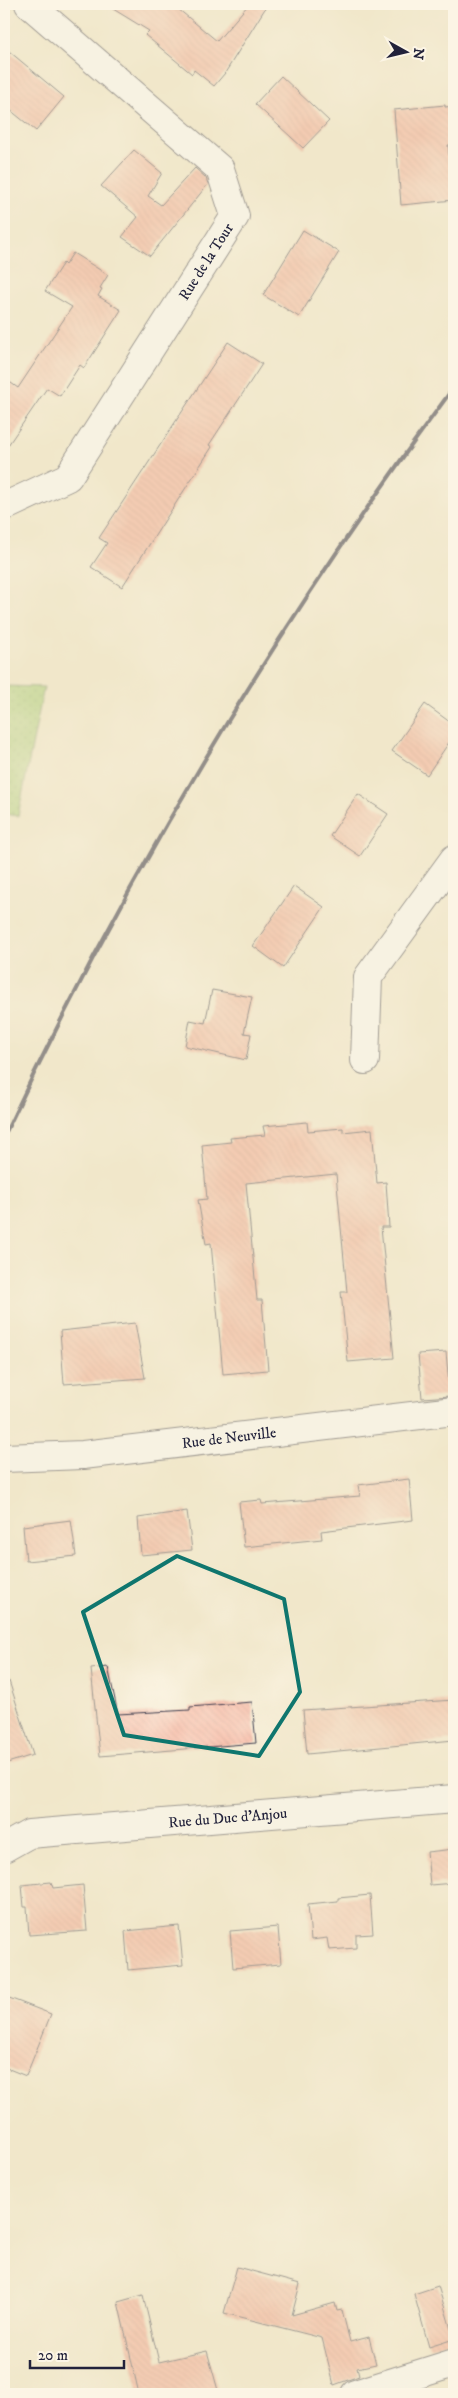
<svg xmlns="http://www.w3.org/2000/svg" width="458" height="2398" font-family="'IM FELL DW Pica',serif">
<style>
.grass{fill:url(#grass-dots);stroke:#66785a}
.building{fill:url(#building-back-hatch)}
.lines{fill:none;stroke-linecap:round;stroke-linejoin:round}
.minor-casing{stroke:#414051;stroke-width:30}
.minor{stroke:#fff;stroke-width:28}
.rail{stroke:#22223b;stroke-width:4}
.marked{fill:none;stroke:#0f766e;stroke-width:4;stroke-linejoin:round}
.labels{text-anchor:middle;stroke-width:4;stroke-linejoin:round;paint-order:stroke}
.street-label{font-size:15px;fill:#22223b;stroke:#fcf5e5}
</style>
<defs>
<pattern id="grass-dots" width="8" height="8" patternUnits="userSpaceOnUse" patternTransform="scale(1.25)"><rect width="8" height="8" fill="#a9ce78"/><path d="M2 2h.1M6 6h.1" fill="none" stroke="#91b169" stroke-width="1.8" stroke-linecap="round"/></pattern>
<pattern id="building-back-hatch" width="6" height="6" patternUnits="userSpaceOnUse" patternTransform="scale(1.25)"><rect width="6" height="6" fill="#f6a994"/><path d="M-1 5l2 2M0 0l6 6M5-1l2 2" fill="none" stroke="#d39180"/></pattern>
</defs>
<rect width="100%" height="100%" fill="#fcf5e5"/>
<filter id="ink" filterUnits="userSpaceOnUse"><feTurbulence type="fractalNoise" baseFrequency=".02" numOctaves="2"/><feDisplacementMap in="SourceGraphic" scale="10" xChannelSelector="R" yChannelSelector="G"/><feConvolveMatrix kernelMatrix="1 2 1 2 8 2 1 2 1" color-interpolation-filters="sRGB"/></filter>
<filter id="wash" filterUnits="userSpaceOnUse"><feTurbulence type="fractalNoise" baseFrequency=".0096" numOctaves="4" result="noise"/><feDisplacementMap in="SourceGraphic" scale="20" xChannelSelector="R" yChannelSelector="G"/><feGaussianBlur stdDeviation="1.12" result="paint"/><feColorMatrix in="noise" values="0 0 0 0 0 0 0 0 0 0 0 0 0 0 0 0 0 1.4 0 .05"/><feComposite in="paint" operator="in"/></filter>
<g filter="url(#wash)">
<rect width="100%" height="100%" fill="#f1e7cb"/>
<polygon class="grass" points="4,686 44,687 18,816 4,814"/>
<g id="blocks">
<g class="building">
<polygon points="105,4 172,4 217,41 249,4 262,4 266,7 225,73 214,86 194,70 192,74 145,35 149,31"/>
<polygon points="4,47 64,97 36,131 4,105"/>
<polygon points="281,76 329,121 303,148 255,104"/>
<polygon points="445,105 445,107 454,106 454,145 448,145 454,200 401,205 394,110"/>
<polygon points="134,150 162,173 148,196 161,205 195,168 206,178 208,184 150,256 122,237 138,217 101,186"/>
<polygon points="303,230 339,252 299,317 263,295"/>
<polygon points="73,253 108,275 100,288 102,289 98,296 121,310 84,368 80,365 60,396 47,388 4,451 4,378 18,388 72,307 45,291 63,263 65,265"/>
<polygon points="228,342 262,364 209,445 212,447 122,587 91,567 107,543 99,538"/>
<polygon points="425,704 454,725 454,735 427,775 392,751"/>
<polygon points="358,794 388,814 360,856 330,836"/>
<polygon points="294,886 324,907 283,968 253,946"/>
<polygon points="212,990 252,997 244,1033 251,1034 246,1060 185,1046 190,1020 205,1023"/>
<polygon points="307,1122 308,1131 343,1128 343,1132 372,1129 377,1183 386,1182 389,1227 381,1227 394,1358 348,1362 341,1292 347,1292 336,1174 246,1183 257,1300 262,1300 268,1370 223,1374 211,1243 206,1244 198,1200 207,1199 202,1145 231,1142 230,1138 265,1135 263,1126"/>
<polygon points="135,1323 145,1378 64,1384 60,1331"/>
<polygon points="446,1352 450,1396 422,1398 418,1354"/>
<polygon points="409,1479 413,1520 321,1531 322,1539 244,1547 239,1502 261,1500 262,1504 360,1496 358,1485"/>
<polygon points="187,1511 192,1550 141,1555 138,1518"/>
<polygon points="71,1520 76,1556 26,1561 23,1526"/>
<polygon points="108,1667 118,1714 190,1710 190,1707 252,1702 256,1743 100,1756 91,1669"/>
<polygon points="9,1681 33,1755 4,1764 4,1682"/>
<polygon points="454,1700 454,1740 307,1754 303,1710"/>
<polygon points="454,1849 454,1883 430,1885 427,1852"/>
<polygon points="51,1882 53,1888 83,1885 87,1931 29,1935 27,1907 24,1907 22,1885"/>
<polygon points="370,1895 373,1934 356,1935 356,1948 329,1950 327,1938 311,1940 308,1904 338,1901 338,1898"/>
<polygon points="179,1926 183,1965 128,1970 125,1931"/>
<polygon points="278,1927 281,1964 233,1968 230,1931"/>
<polygon points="4,1996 51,2014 26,2076 4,2067"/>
<polygon points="237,2267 300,2284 292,2315 335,2303 337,2311 342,2310 350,2342 369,2337 376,2364 357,2368 359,2376 334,2385 322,2338 224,2313"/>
<polygon points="438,2286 454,2339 429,2347 414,2294"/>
<polygon points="143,2295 159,2362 207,2351 219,2394 139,2394 118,2302"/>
</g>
</g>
</g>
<g filter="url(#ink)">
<use href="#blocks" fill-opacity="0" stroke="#414051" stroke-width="1"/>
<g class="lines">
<g class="minor-casing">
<g id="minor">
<path id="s1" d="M4 505H8L68 477 235 216 220 169 29 4"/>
<polyline points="365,1060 368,977 454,859"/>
<path id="s2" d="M4 1458 83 1455 454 1411"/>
<path id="s3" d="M4 1848 29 1834 454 1799"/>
<polyline points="355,2394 454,2363"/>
</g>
</g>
<use href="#minor" class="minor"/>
<path class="rail" d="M4 1136C128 873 280 621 454 387"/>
</g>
</g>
<path d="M0 0H458V2398H0ZM177 1556 284 1599 300 1692 259 1756 124 1735 83 1612Z" fill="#f1e7cb" fill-opacity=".55" fill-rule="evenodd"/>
<path class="marked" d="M177 1556 284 1599 300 1692 259 1756 124 1735 83 1612Z"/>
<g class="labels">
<g class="street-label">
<text dy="5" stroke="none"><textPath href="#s1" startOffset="326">Rue de la Tour</textPath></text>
<text dy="5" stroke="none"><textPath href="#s2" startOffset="226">Rue de Neuville</textPath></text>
<text dy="5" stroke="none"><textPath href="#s3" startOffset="228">Rue du Duc d'Anjou</textPath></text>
</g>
</g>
<rect width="458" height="2398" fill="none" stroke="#fcf5e5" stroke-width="20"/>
<g transform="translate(406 52) rotate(98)" stroke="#fcf5e5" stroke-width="4" paint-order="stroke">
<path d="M0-4L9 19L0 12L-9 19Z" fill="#22223b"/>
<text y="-8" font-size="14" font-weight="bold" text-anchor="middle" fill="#22223b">N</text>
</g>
<path d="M30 2360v8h94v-8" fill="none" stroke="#22223b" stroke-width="2.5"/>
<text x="38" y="2360" font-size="15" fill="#22223b" stroke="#fcf5e5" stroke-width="4" paint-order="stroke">20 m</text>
</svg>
